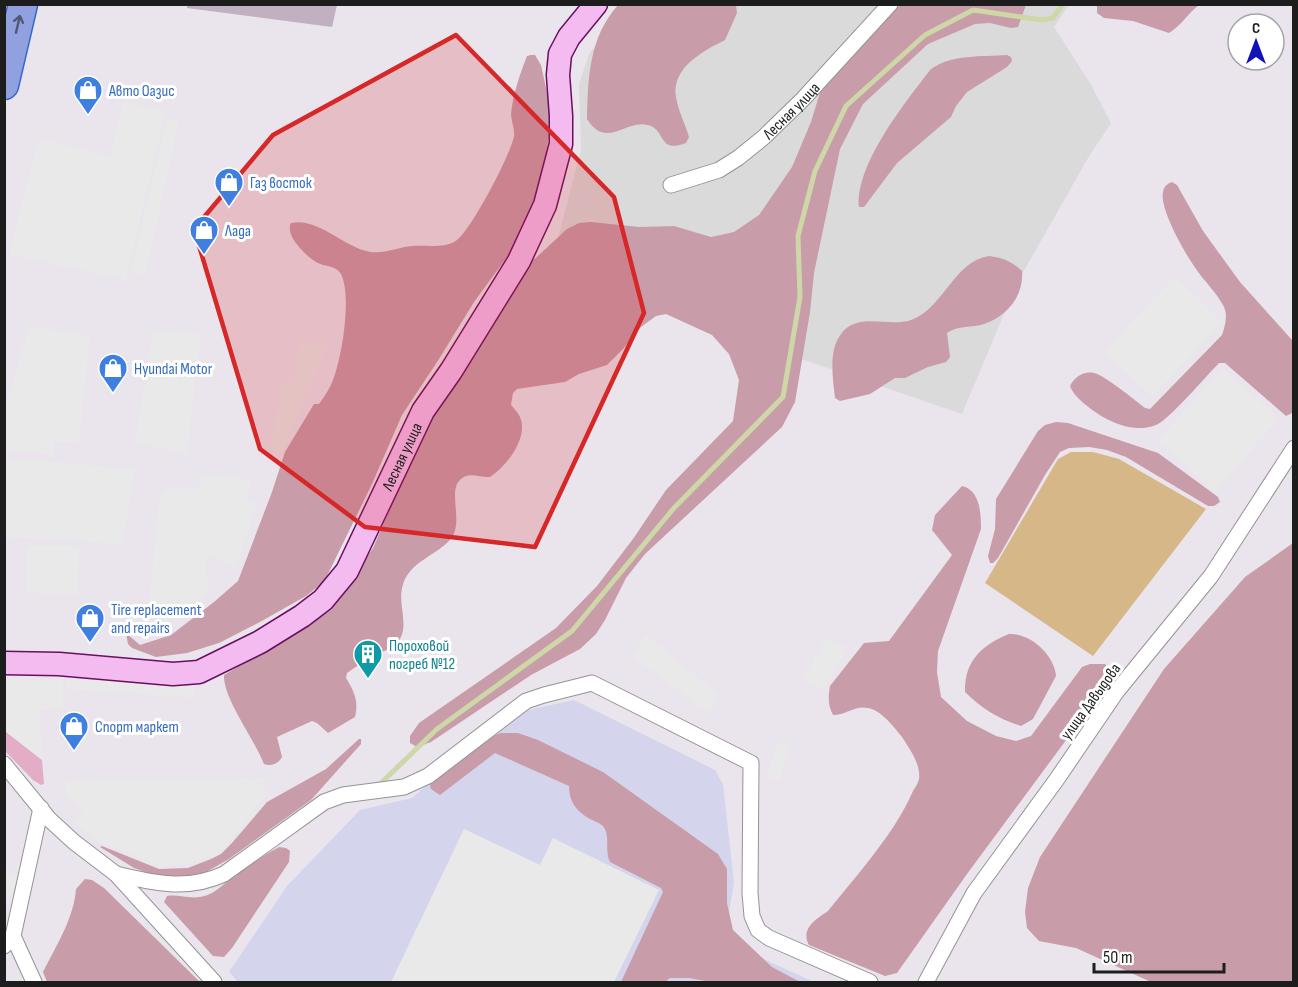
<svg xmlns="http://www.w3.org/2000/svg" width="1298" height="987" font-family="'Sofia Sans Condensed',sans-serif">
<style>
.residential{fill:#dadadb}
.commercial{fill:#d5d4ed}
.construction{fill:#c1b0c1}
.grass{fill:#e3adc8}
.forest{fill:#c99ca9}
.pitch{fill:#d6b788}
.parking{fill:#e9e9e9}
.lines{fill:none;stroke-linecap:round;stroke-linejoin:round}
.stream{stroke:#cdd7a7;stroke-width:5}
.street-casing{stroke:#949494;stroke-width:17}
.secondary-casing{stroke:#6a0e61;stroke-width:25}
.highway-casing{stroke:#3367c9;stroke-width:31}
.street{stroke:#fff;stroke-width:15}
.secondary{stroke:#f4bbf1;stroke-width:22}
.highway{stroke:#91a0de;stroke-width:28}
.oneway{stroke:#515874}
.marked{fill:#d62828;fill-opacity:0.2;stroke:#d62828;stroke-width:4.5;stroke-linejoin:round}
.labels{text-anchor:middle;stroke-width:6;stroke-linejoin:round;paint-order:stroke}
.shop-label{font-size:16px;fill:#366cbe;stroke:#fff;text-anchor:start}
.street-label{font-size:16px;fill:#1d1d1d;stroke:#fff}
.culture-label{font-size:16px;fill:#0d838f;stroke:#fff;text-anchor:start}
</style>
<rect width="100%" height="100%" fill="#eae4ed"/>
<polygon class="residential" points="633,5 1069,5 1054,27 1090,83 1111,123 1088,158 1017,283 962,414 594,288 557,242 581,150 579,84 589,54 618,17"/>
<polygon class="commercial" points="574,700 715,770 723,784 734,883 724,941 814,982 238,982 229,972 287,886 360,810 412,798 509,714"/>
<polygon class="construction" points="187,5 187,4 337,5 332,27 187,8"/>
<polygon class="grass" points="5,731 42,760 44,784 41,785 33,780 5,751"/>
<g class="forest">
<path d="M618 5H736L737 13 725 40C703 51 671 68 676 97 678 110 685 124 689 137L686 143C657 154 667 130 648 125 625 119 607 150 587 119 588 77 589 38 618 5Z"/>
<path d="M895 5H1026L1018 27 1011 28 990 23 975 24 928 44 863 104 840 149 814 273 810 312 795 402 782 427 645 554 626 578 605 620 596 634 580 649 531 675 431 742 417 747 410 743V736L419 723 556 628 597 586 633 539 666 490 733 421 739 380 729 354 712 335 666 314 656 316 641 327 623 349 607 365 579 374 565 382 517 389 513 393 511 405C514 408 518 413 520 417 529 437 507 466 490 477 480 478 468 471 460 480 448 491 463 521 452 537 439 556 408 560 402 588 398 606 410 626 398 642 392 650 382 651 374 655 365 660 356 667 347 673L346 678C354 691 359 701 355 717L328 733 317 723 312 721 277 737 282 757C279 763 271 767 264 764 255 740 223 699 224 675L306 627 331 610 373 548 423 433 528 265 567 229 579 223 591 222 639 227 674 226 711 237 734 232 759 215 792 167 811 122 822 86Z"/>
<path d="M1097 5V4L1199 5C1188 13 1181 26 1169 33L1133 21 1104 18 1097 13Z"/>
<path d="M531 55H535L541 65 552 115 547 149 534 203 516 245 474 302 439 359 402 415 372 484 324 582 306 596 260 622 219 643 187 653 156 657 132 648 128 644 126 633 140 645 171 635 214 602 238 581 272 492 285 452 314 404H319C325 396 330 388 333 380 342 357 352 296 341 274 336 265 324 267 316 262 306 256 284 235 291 223 319 217 344 248 371 252 384 254 399 247 412 246 426 245 445 249 457 240 471 230 511 154 514 136 515 129 511 121 511 114 513 94 520 74 527 56Z"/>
<path d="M1007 55 1011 57 1012 61 1007 67 967 92 956 106 951 117 897 163 864 207H859C855 165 906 101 931 69 952 54 982 57 1007 55Z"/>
<path d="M1172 182 1177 185 1203 231 1240 282 1292 340 1294 343 1292 413 1286 416 1225 363H1219C1207 375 1168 421 1156 425 1138 432 1119 426 1103 417 1092 410 1074 398 1070 386 1075 377 1083 371 1094 373 1103 374 1136 401 1145 408L1150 409 1222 335C1225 326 1228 316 1224 307 1218 294 1204 281 1196 269 1186 255 1159 209 1163 192 1164 186 1167 184 1172 182Z"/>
<path d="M989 256C1004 258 1011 261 1022 271 1024 296 1007 316 984 324 972 328 958 325 947 333L950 357 946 362 928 367 905 378H895L870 394 840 401 835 398C833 379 828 351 841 334 858 311 888 328 911 320 943 309 954 261 989 256Z"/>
<polygon points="1056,422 1068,423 1158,453 1218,497 1220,502 1214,506 1208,506 1126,457 1107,450 1089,447 1069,448 1060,452 1045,475 998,558 993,563 990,563 988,556 995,529 996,499 1038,431 1045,425"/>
<path d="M962 486C980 490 981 513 981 529L938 651 937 672 941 697 967 721 996 736 1016 741 1031 736 1082 667 1090 664H1105L1111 671 1112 678 967 874 897 973 885 976 809 945C800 929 816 919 828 911 857 875 895 833 913 791 915 788 918 783 919 779 921 764 909 748 902 737 894 727 881 710 868 708 855 705 846 715 833 715 828 706 828 697 830 686L864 643 889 641 952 555 932 530 935 515Z"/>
<polygon points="1293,543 1293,982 1151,982 1076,948 1039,941 1027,928 1025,912 1028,888 1040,857 1164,669 1245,577"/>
<path d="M1009 634C1030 633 1054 654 1056 676L1033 719 1021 726C999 719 982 709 965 692 964 661 982 645 1009 634Z"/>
<path d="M501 733H518L538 740 603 772 718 854 727 869V903L733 930 772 967 800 982H711L689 978H670L665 982H621L663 892 661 888 610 862C604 851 611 836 603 826 600 823 594 821 590 819 576 811 569 802 569 786L495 753 440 795 431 789 430 785 434 778 491 737Z"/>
<polygon points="359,739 361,739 361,744 311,800 229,859 201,875 177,879 160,877 134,868 100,847 102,846 159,869 188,868 211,859 221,854 232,843 267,802 326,769"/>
<path d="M279 847 286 848 290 851 289 862 232 948 224 957 213 956 164 902 167 896C179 894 192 900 204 896 220 892 229 877 242 869 254 861 267 854 279 847Z"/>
<path d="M85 879 92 880 104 888 200 982H47L43 972C56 946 74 918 76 889Z"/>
</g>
<polygon class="pitch" points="1071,452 1093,452 1119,459 1206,509 1093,656 985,583 1058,459"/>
<g class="parking">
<polygon points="123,101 166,111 126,280 9,254 38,140 49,141 110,156"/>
<polygon points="167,119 179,122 146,274 130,273"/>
<polygon points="1175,276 1223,322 1152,397 1103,351"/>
<polygon points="29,326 90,336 79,442 54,442 54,455 5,450 5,409"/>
<polygon points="153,330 201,335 187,454 135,443"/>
<polygon points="300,343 317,343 328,346 282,451 271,451 281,382 293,382"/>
<polygon points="1222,368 1279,418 1215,492 1157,441"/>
<polygon points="4,458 135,469 123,544 5,537"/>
<polygon points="202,473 252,480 247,499 257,506 235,568 208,555 205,563 209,594 168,621 148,614 159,499 166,489 198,489"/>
<polygon points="29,546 79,546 77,594 27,593 26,553"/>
<polygon points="646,635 720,695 709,713 631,656"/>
<polygon points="826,637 847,648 824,690 803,679"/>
<polygon points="67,676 194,683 194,698 67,689"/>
<polygon points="5,677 63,680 63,709 40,710 42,760 5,731"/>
<polygon points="778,742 791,746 779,781 766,776"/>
<polygon points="264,778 265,795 230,842 221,852 187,865 160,866 99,842 73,822 83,812 65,793 67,781"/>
<polygon points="464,829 540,865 553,838 659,890 614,982 391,982"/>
<polygon points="5,870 19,877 5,906 4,872"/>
</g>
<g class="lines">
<polyline class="stream" points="378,786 437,729 572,631 674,508 783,397 800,297 798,236 815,171 846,106 925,35 973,10 1042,20 1053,18 1063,4"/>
<g class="street-casing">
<g id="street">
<path id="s1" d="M671 185 719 170 738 158 764 137 803 99 890 4"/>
<polyline points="4,764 49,819 74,842 116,874 214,982"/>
<path d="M116 874C153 883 188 891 224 874L324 802 343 795 404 787 428 776 526 701 544 695 592 683 751 763 750 893 752 916 758 930 769 938 870 982"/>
<polyline points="13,936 34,982"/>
<polyline points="4,946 13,936 41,808"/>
<polyline points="926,982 974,893 1057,779 1117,691 1211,576 1294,448"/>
</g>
</g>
<g class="secondary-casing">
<g id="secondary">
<path id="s2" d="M4 663 59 664 173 674 199 672 260 642 302 616 323 600 347 571 423 411 451 371 519 261 545 205 561 144V116L558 75 560 54 569 37 596 4"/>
</g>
</g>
<g class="highway-casing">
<polyline id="highway" points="4,85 23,4"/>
</g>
<use href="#street" class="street"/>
<use href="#secondary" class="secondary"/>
<use href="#highway" class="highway"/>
</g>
<defs><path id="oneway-shaft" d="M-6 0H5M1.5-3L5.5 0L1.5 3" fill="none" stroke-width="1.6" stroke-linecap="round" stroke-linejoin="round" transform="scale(1.5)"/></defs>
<use class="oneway" href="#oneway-shaft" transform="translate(18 24) rotate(-77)"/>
<path class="marked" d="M456 35 614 197 644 313 535 547 365 527 260 449 194 229 273 135Z"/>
<defs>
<g id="shop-pin" transform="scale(1.5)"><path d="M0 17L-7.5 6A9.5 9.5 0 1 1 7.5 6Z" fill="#3f7fe0" stroke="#fff"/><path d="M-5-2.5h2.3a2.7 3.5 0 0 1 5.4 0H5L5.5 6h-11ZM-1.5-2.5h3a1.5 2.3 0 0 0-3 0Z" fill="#fff"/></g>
<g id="building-pin" transform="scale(1.5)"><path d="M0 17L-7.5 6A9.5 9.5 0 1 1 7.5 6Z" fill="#0f9aa8" stroke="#fff"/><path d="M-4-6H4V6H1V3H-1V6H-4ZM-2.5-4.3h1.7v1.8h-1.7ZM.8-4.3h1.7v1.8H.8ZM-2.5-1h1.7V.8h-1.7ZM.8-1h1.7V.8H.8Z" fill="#fff"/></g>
</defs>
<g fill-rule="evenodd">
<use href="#shop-pin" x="88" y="90"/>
<use href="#shop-pin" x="229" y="182"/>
<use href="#shop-pin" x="204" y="230"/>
<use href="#shop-pin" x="113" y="368"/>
<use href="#shop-pin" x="90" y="618"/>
<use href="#building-pin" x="368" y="654"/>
<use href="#shop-pin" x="74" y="726"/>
</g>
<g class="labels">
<g class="shop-label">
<text x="109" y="96">Авто Оазис</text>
<text x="250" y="188">Газ восток</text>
<text x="225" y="236">Лада</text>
<text x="134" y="374">Hyundai Motor</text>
<text x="111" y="615">Tire replacement<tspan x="111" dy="18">and repairs</tspan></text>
<text x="95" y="732">Спорт маркет</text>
</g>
<g class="street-label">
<text dy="6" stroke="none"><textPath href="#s1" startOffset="144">Лесная улица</textPath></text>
<text dy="6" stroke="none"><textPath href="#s2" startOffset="504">Лесная улица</textPath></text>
<text transform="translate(1090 701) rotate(-54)" y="6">улица Давыдова</text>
</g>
<g class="culture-label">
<text x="389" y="651">Пороховой<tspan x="389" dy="18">погреб №12</tspan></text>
</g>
</g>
<rect width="1298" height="987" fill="none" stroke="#1d1d1d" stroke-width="12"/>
<g transform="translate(1256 42)"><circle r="28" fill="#ffffff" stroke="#a5a5a5" stroke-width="1.5"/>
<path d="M0-4.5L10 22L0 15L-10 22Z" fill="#1112b9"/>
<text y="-9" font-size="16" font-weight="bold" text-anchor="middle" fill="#1d1d1d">С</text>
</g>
<path d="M1094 963v9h130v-9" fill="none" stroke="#1d1d1d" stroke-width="3"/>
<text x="1103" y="963" font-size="18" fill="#1d1d1d" stroke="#ffffff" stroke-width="4.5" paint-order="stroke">50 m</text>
</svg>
